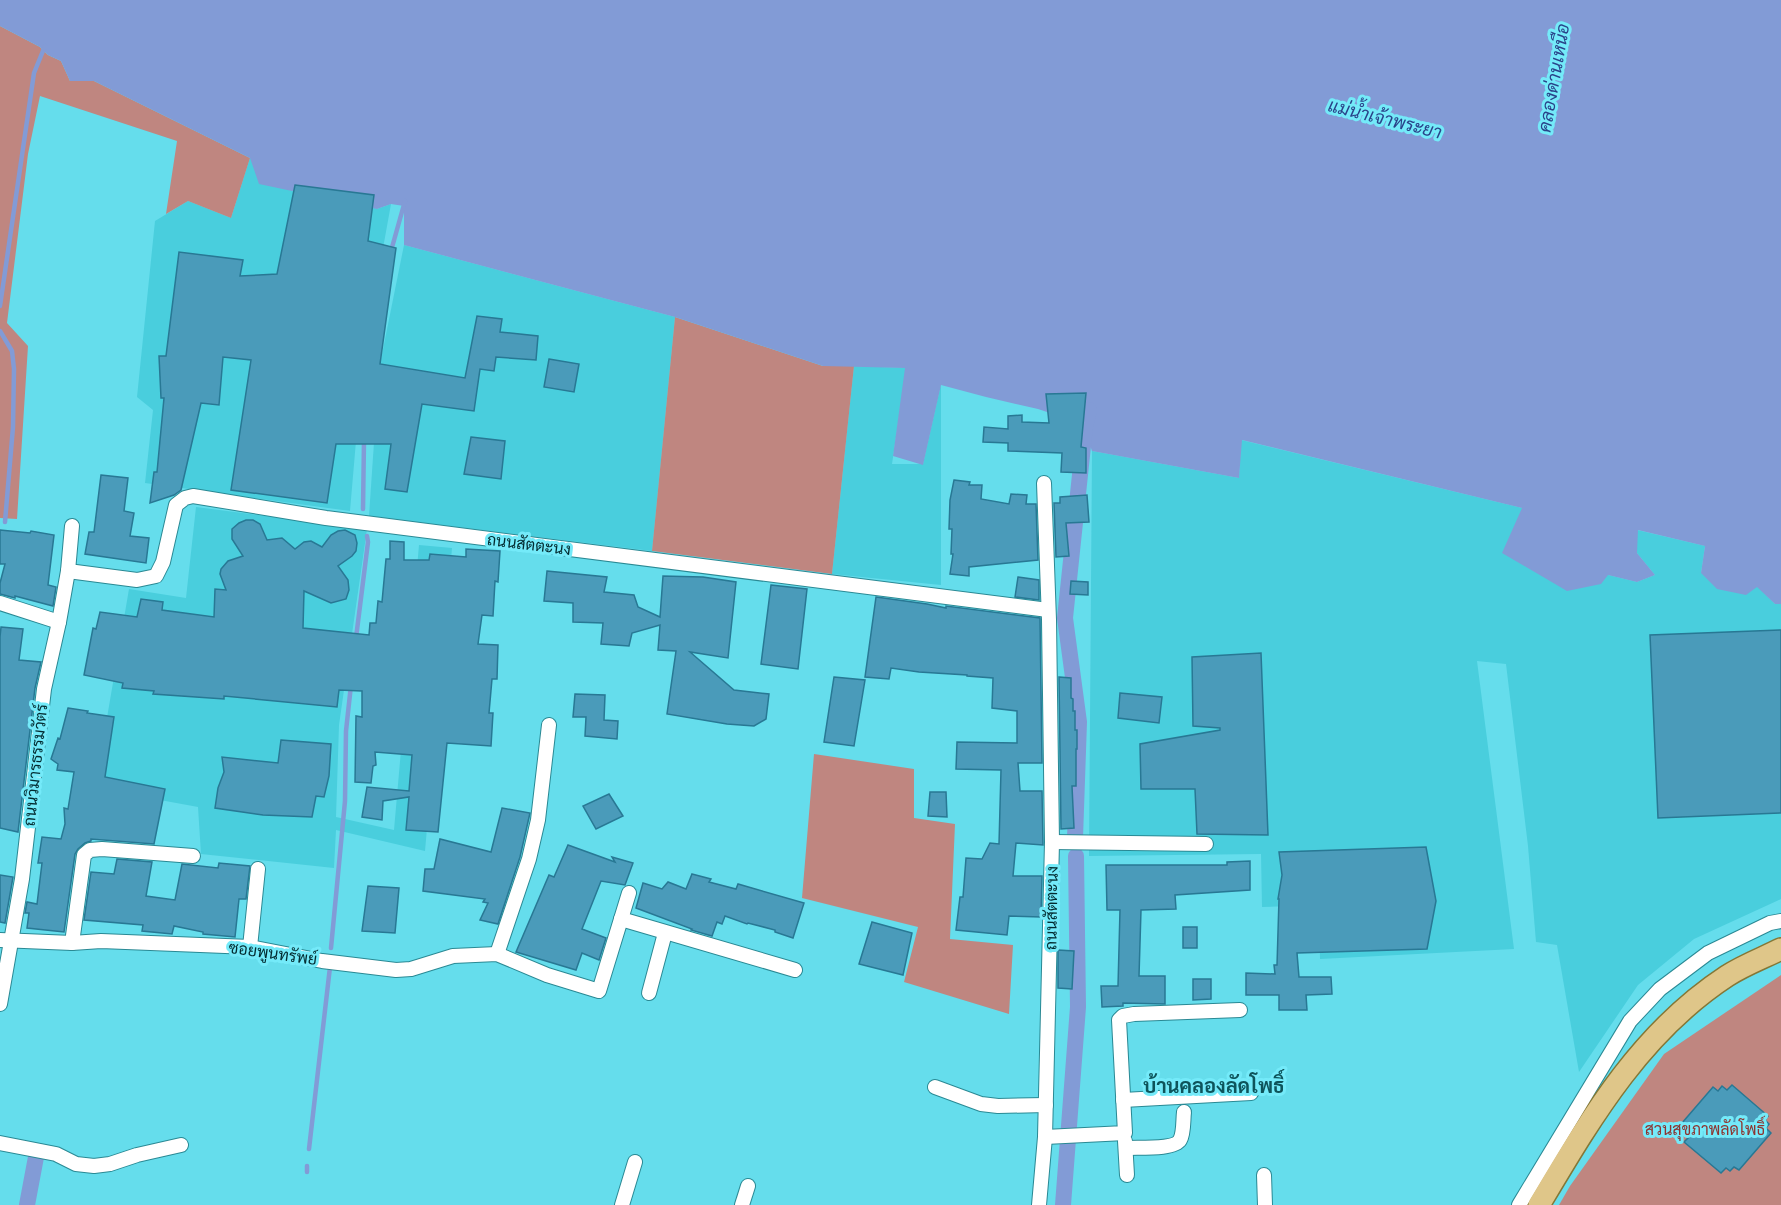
<svg xmlns="http://www.w3.org/2000/svg" width="1781" height="1205" font-family="'Work Sans',Sarabun,sans-serif">
<style>
.built{fill:#49cedd}
.green{fill:#bf8680}
.water{fill:#829bd6}
.lines{fill:none;stroke-linecap:round;stroke-linejoin:round}
.stream{stroke:#829bd6;stroke-width:4.5}
.canal{stroke:#829bd6;stroke-width:16}
.building{fill:#4a9bba;stroke:#287894;stroke-width:1.5}
.minor-casing{stroke:#2a8994;stroke-width:16}
.primary-casing{stroke:#847736;stroke-width:24}
.minor{stroke:#fff;stroke-width:14}
.primary{stroke:#dfc689;stroke-width:21}
.labels{text-anchor:middle;stroke-width:6;stroke-linejoin:round;paint-order:stroke}
.street-label{font-size:16px;fill:#032b30;stroke:#74eaf9}
.park-label{font-size:16px;fill:#8d3531;stroke:#74eaf9}
.water-label{font-size:18px;font-style:italic;fill:#2a4389;stroke:#74eaf9}
.quarter-label{font-size:20px;font-weight:bold;fill:#0e545b;stroke:#74eaf9}
</style>
<rect width="100%" height="100%" fill="#65ddec"/>
<g class="built">
<polygon points="250,158 377,209 391,204 363,359 350,511 145,483 153,410 137,397 155,221 188,201 231,218"/>
<polygon points="404,245 675,317 652,551 369,516 379,369"/>
<polygon points="854,366 906,368 892,464 923,464 941,384 941,585 832,574"/>
<polygon points="1241,440 1522,508 1608,575 1637,582 1655,575 1637,553 1637,530 1705,546 1701,573 1757,586 1775,604 1781,604 1781,899 1694,939 1638,985 1579,1072 1557,945 1536,942 1528,846 1506,664 1477,661 1514,949 1320,959 1319,905 1262,907 1261,854 1089,856 1092,451 1239,478"/>
<polygon points="196,507 367,529 339,725 336,817 394,830 419,545 452,548 425,851 336,830 334,868 201,854 198,807 95,788 129,589 186,598"/>
</g>
<g class="green">
<polygon points="0,26 40,47 48,55 61,61 70,81 94,81 250,158 231,218 188,201 166,214 177,141 40,96 28,154 7,323 28,346 17,519 0,518"/>
<polygon points="675,317 823,366 854,366 832,574 652,551"/>
<polygon points="814,754 914,769 914,818 955,824 950,939 1013,945 1009,1014 904,982 918,927 802,898"/>
<polygon points="1781,975 1781,1205 1559,1205 1570,1186 1664,1054"/>
</g>
<polygon class="water" points="0,0 1781,0 1781,604 1775,604 1757,587 1746,595 1717,589 1701,573 1705,546 1638,530 1637,553 1655,575 1637,582 1608,575 1601,584 1567,591 1502,553 1522,508 1242,440 1239,478 1092,451 1083,424 1038,409 986,397 941,385 923,465 893,456 905,368 823,366 675,317 404,245 404,206 391,204 377,209 259,184 250,158 94,81 70,81 61,61 48,55 40,47 0,26"/>
<g class="lines">
<g class="stream">
<polyline points="391,251 405,201"/>
<polyline points="0,306 34,73 45,46"/>
<polyline points="0,331 12,351 14,369 13,427 5,522"/>
<polyline points="363,509 364,440"/>
<polyline points="356,638 368,542 367,536"/>
<polyline points="331,948 345,801 346,731 351,685"/>
<polyline points="309,1149 330,967"/>
<polyline points="307,1172 307,1166"/>
</g>
<g class="canal">
<polyline points="1075,838 1079,722 1065,618 1085,427 1089,410"/>
<polyline points="27,1205 36,1157"/>
<polyline points="1063,1205 1078,1007 1076,856"/>
</g>
</g>
<g class="building">
<polygon points="295,185 374,195 368,241 396,248 380,364 465,378 477,316 502,319 500,332 538,336 536,360 496,357 494,371 480,369 474,411 422,404 407,492 385,489 391,444 336,444 327,503 231,490 251,360 223,357 219,405 201,403 181,490 174,495 150,503 154,472 157,472 164,398 161,398 159,356 166,356 179,252 243,260 240,276 277,274"/>
<polygon points="549,359 579,364 574,392 544,387"/>
<polygon points="1086,393 1081,447 1086,448 1086,473 1061,472 1062,453 1008,451 1008,443 983,442 984,427 1008,429 1008,416 1022,415 1022,422 1049,423 1046,394"/>
<polygon points="471,437 505,441 501,479 464,474"/>
<polygon points="101,475 128,478 124,511 134,513 130,536 149,538 146,563 85,554 89,532 94,532"/>
<polygon points="954,480 970,482 969,485 982,485 981,499 1009,504 1011,494 1027,495 1026,504 1036,504 1038,560 969,567 969,576 950,574 953,554 951,554 952,529 949,529 950,500"/>
<polygon points="1087,495 1089,522 1066,523 1069,556 1056,557 1054,503 1060,503 1060,497"/>
<polygon points="246,520 253,520 260,524 267,540 282,538 295,549 304,542 311,541 322,547 331,535 338,531 345,530 355,535 357,543 356,551 352,556 338,566 348,580 349,590 346,599 331,603 304,591 303,628 369,635 370,623 376,623 378,601 382,602 386,559 390,559 390,541 404,542 404,560 429,560 430,554 466,557 466,549 500,551 498,582 495,581 493,616 482,615 478,644 498,645 497,679 492,679 489,713 493,713 491,746 447,743 438,832 406,830 409,797 383,801 382,820 362,817 367,787 409,791 412,755 375,752 376,765 373,766 371,783 355,782 356,716 362,717 362,691 339,690 337,707 224,696 224,699 153,694 154,691 122,688 123,683 84,675 93,628 96,629 100,612 137,617 141,599 163,602 162,610 214,617 215,589 226,590 220,574 221,569 228,561 243,556 232,539 232,529 239,523"/>
<polygon points="0,530 30,533 31,531 54,535 48,585 56,587 53,606 15,596 15,598 0,594 0,583 5,564 0,564"/>
<polygon points="547,571 607,577 604,592 634,595 638,607 660,617 663,576 703,577 736,582 728,658 690,652 734,690 769,694 766,719 754,726 727,724 667,714 676,651 658,650 660,625 632,633 629,646 601,644 603,623 573,622 573,603 544,601"/>
<polygon points="1018,577 1039,580 1039,600 1015,597"/>
<polygon points="1071,581 1088,582 1088,595 1070,594"/>
<polygon points="771,585 807,589 798,669 761,664"/>
<polygon points="876,597 927,604 946,608 946,606 1040,618 1042,763 1018,763 1020,791 1042,791 1043,845 1016,843 1013,876 1042,876 1041,917 1009,916 1007,935 956,930 960,897 963,897 966,858 982,859 990,843 999,844 1001,770 956,769 957,742 1017,743 1017,711 992,708 993,678 967,676 967,675 919,672 891,668 889,679 865,677"/>
<polygon points="1,627 23,629 19,660 41,662 35,688 18,832 0,828 0,637"/>
<polygon points="1781,630 1781,813 1658,818 1650,635"/>
<polygon points="1261,653 1268,835 1197,834 1195,789 1141,789 1140,744 1220,730 1220,728 1193,726 1192,657"/>
<polygon points="834,677 865,680 854,746 824,742"/>
<polygon points="1059,677 1071,678 1071,698 1073,699 1073,711 1075,711 1075,730 1077,730 1077,749 1076,749 1076,786 1072,786 1074,828 1061,829"/>
<polygon points="1120,693 1162,697 1159,723 1118,718"/>
<polygon points="575,694 605,695 604,720 618,721 617,739 585,736 586,717 573,717"/>
<polygon points="68,708 88,711 87,713 114,717 105,777 165,789 154,844 91,839 91,841 85,843 78,849 75,854 64,932 27,928 29,913 25,913 27,902 37,904 42,863 38,863 42,837 61,839 65,824 64,808 68,809 74,772 57,770 58,764 51,759 58,738 60,739"/>
<polygon points="281,740 331,744 329,776 324,797 316,796 312,817 263,815 215,808 218,788 224,772 222,757 278,763"/>
<polygon points="930,792 946,792 947,817 928,816"/>
<polygon points="609,794 623,816 596,829 583,806"/>
<polygon points="502,808 530,813 520,857 498,924 480,920 488,903 483,902 485,899 423,891 425,869 434,869 440,839 491,852"/>
<polygon points="568,845 615,862 612,857 633,863 625,885 601,881 582,929 606,938 599,960 582,953 576,970 516,952 549,875 554,877"/>
<polygon points="1426,847 1436,901 1427,949 1297,953 1299,977 1331,977 1332,994 1306,995 1307,1010 1279,1010 1279,995 1246,995 1246,973 1275,974 1274,965 1277,965 1279,899 1278,899 1282,875 1279,852"/>
<polygon points="117,859 152,862 146,896 175,900 182,864 218,868 219,863 250,866 246,899 239,899 235,937 203,934 203,932 174,926 172,934 142,931 143,925 84,920 91,872 114,874"/>
<polygon points="1250,861 1250,890 1175,895 1176,909 1141,910 1139,976 1165,976 1165,1004 1123,1003 1123,1006 1102,1007 1101,986 1118,986 1120,910 1107,910 1106,865 1227,865 1227,862"/>
<polygon points="692,874 711,879 709,882 736,889 738,884 804,903 793,938 775,932 775,930 748,923 747,924 725,916 722,924 717,922 712,936 691,930 692,929 636,908 643,883 662,889 668,882 686,889"/>
<polygon points="0,875 13,877 5,923 0,922"/>
<polygon points="368,886 399,888 395,933 362,931"/>
<polygon points="872,922 912,933 903,975 859,964"/>
<rect x="1183" y="927" width="14" height="21"/>
<polygon points="1058,950 1074,951 1072,989 1058,988"/>
<polygon points="1193,979 1211,979 1211,999 1193,1000"/>
<polygon points="1732,1085 1768,1116 1765,1120 1769,1124 1766,1128 1771,1133 1739,1170 1734,1167 1730,1171 1726,1168 1721,1173 1684,1142 1689,1137 1683,1133 1687,1128 1682,1123 1713,1087 1718,1091 1722,1086 1727,1090"/>
</g>
<g class="lines">
<g class="minor-casing">
<g id="minor">
<polyline points="68,571 137,580 156,576 163,562 176,505 185,498 193,496 326,518 1048,610"/>
<polyline points="0,603 59,622"/>
<polyline points="1052,842 1206,844"/>
<polyline points="621,919 795,970"/>
<polyline points="0,940 72,943 101,941 250,947 322,961 396,970 411,969 453,956 497,954 547,975 599,991 629,893"/>
<polyline points="72,943 84,855 90,850 102,849 193,856"/>
<polyline points="250,947 258,869"/>
<polyline points="497,954 529,859 538,820 549,725"/>
<polyline points="649,993 665,933"/>
<polyline points="0,1004 22,879 44,689 59,622 68,571 72,526"/>
<polyline points="935,1087 981,1104 998,1106 1046,1105"/>
<polyline points="1123,1100 1251,1093"/>
<polyline points="1045,1137 1125,1133 1119,1020 1123,1016 1134,1014 1240,1010"/>
<polyline points="1125,1141 1127,1175"/>
<polyline points="0,1143 56,1154 76,1164 94,1166 110,1164 137,1155 181,1145"/>
<path d="M1126 1148C1137 1147 1174 1150 1180 1140 1184 1133 1183 1120 1184 1112"/>
<polyline points="1264,1175 1265,1205"/>
<polyline points="622,1205 635,1162"/>
<polyline points="742,1205 748,1186"/>
<polyline points="1039,1205 1045,1137 1052,842 1049,620 1044,483"/>
<polyline points="1519,1205 1630,1021 1660,989 1708,953 1770,923 1781,921"/>
</g>
</g>
<g class="primary-casing">
<path id="primary" d="M1539 1205C1591 1118 1640 1033 1727 976 1744 965 1763 958 1781 949"/>
</g>
<use href="#minor" class="minor"/>
<use href="#primary" class="primary"/>
</g>
<g class="labels">
<g class="street-label">
<text transform="translate(529 544) rotate(7)" y="6">ถนนสัตตะนง</text>
<text transform="translate(35 765) rotate(-84)" y="6">ถนนวิมารธรรมวัตร์</text>
<text transform="translate(1051 908) rotate(-89)" y="6">ถนนสัตตะนง</text>
<text transform="translate(273 953) rotate(8)" y="6">ซอยพูนทรัพย์</text>
</g>
<g class="park-label">
<text x="1705" y="1135">สวนสุขภาพลัดโพธิ์</text>
</g>
<g class="water-label">
<text transform="translate(1554 78) rotate(-80)" y="6">คลองด่านเหนือ</text>
<text transform="translate(1385 119) rotate(14)" y="6">แม่น้ำเจ้าพระยา</text>
</g>
<g class="quarter-label">
<text x="1214" y="1093">บ้านคลองลัดโพธิ์</text>
</g>
</g>
</svg>
